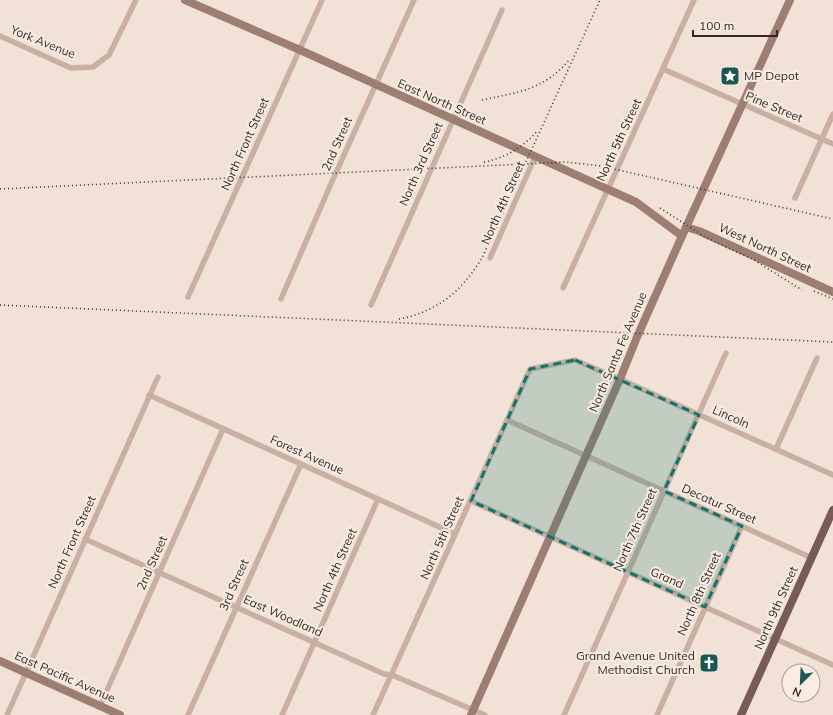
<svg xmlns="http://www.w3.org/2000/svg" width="833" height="715" font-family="Mulish,sans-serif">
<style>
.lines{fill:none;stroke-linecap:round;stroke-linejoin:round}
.street{stroke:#cab0a2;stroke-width:5.5}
.secondary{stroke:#9d7e73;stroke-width:8}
.primary{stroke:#765c55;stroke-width:8}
.rail{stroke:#342824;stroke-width:1.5;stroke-dasharray:1 3;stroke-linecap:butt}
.marked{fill:#0f766e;fill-opacity:0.2;stroke:#0f766e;stroke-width:3;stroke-dasharray:8 5;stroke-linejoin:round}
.labels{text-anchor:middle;stroke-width:4;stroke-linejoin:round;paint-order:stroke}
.street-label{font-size:12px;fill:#342824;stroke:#f9ece2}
.poi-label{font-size:12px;fill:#342824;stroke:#f9ece2;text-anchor:start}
</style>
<rect width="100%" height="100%" fill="#f1e1d6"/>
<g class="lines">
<g class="street">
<polyline points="0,36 71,68 93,67 109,55 136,0"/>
<polyline points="663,69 833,144"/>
<polyline points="795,198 833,114"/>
<polyline points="490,258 535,157"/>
<polyline points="563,288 694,0"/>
<polyline points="188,297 322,0"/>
<polyline points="281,299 330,186 414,0"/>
<polyline points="371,305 502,10"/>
<polyline points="149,395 455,534"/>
<polyline points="507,420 812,558"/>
<polyline points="776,449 817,358"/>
<polyline points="471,501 833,665"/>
<polyline points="85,539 384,674 392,675 485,715"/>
<polyline points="100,706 223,429"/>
<polyline points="7,715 158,377"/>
<polyline points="188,715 301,464"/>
<polyline points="282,715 378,499"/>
<polyline points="373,715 530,369 575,360 620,379 833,475"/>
<polyline points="564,715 726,353"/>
<polyline points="657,715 742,526"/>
</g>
<g class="secondary">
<polyline points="185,0 300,50 636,202 682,236"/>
<polyline points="686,227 699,231 833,292"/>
<polyline points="0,661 120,715"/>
<polyline points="471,715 620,379 637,337 682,236 790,0"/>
</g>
<polyline class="primary" points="741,715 833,510"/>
<g class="rail">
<path d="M482 100C519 92 544 90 570 59"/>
<path d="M484 162C505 158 524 147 538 130"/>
<polyline points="0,189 566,162 601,166 833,219"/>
<polyline points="660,208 705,237 754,260 802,290"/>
<polyline points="814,291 833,299"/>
<polyline points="0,305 833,342"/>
<path d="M399 319C437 312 462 291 482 258L600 0"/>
</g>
</g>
<path class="marked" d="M575 360 699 415 664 491 742 526 705 607 471 501 530 369Z"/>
<defs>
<g id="sight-square" transform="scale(1)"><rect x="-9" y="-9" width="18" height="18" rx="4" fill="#195654" stroke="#f9ece2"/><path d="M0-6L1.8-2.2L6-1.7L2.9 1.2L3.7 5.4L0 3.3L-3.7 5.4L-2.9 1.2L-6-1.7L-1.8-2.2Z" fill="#fff"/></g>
<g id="church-square" transform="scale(1)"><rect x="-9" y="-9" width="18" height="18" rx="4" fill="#195654" stroke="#f9ece2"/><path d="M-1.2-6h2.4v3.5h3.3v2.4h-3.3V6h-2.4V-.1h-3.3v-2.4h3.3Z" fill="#fff"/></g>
</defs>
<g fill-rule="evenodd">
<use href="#sight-square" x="730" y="76"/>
<use href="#church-square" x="709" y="663"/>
</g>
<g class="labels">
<g class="street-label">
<text transform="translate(43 42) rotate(22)" y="4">York Avenue</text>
<text transform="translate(442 102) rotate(24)" y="4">East North Street</text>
<text transform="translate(774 107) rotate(23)" y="4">Pine Street</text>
<text transform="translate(619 140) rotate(-65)" y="4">North 5th Street</text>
<text transform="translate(245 144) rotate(-66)" y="4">North Front Street</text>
<text transform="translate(337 144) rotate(-66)" y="4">2nd Street</text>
<text transform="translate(421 164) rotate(-66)" y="4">North 3rd Street</text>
<text transform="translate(503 203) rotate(-66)" y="4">North 4th Street</text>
<text transform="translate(765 248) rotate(25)" y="4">West North Street</text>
<text transform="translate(618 352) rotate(-67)" y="4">North Santa Fe Avenue</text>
<text transform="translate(731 417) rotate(24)" y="4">Lincoln</text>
<text transform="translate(307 455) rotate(24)" y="4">Forest Avenue</text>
<text transform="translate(719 504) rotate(24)" y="4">Decatur Street</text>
<text transform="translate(635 530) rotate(-66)" y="4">North 7th Street</text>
<text transform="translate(442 538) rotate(-66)" y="4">North 5th Street</text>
<text transform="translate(72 542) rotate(-66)" y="4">North Front Street</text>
<text transform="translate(152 563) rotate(-66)" y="4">2nd Street</text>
<text transform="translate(335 570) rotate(-66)" y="4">North 4th Street</text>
<text transform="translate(667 578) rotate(24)" y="4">Grand</text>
<text transform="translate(234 585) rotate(-66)" y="4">3rd Street</text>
<text transform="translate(699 594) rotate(-66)" y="4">North 8th Street</text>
<text transform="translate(776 608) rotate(-66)" y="4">North 9th Street</text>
<text transform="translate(283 616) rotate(24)" y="4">East Woodland</text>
<text transform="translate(65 677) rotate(24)" y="4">East Pacific Avenue</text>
</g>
<g class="poi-label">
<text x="744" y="80">MP Depot</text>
<text x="695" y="660" text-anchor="end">Grand Avenue United<tspan x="695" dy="14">Methodist Church</tspan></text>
</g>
</g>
<g transform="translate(801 683) rotate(204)"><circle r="19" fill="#f9ece2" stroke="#aa9e96"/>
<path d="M0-3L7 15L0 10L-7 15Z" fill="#195654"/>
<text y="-6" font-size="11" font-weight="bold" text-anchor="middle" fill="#342824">N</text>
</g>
<path d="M693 30v6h84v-6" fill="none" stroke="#342824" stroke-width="2"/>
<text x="699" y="30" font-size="12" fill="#342824" stroke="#f9ece2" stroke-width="3" paint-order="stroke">100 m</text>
</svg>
